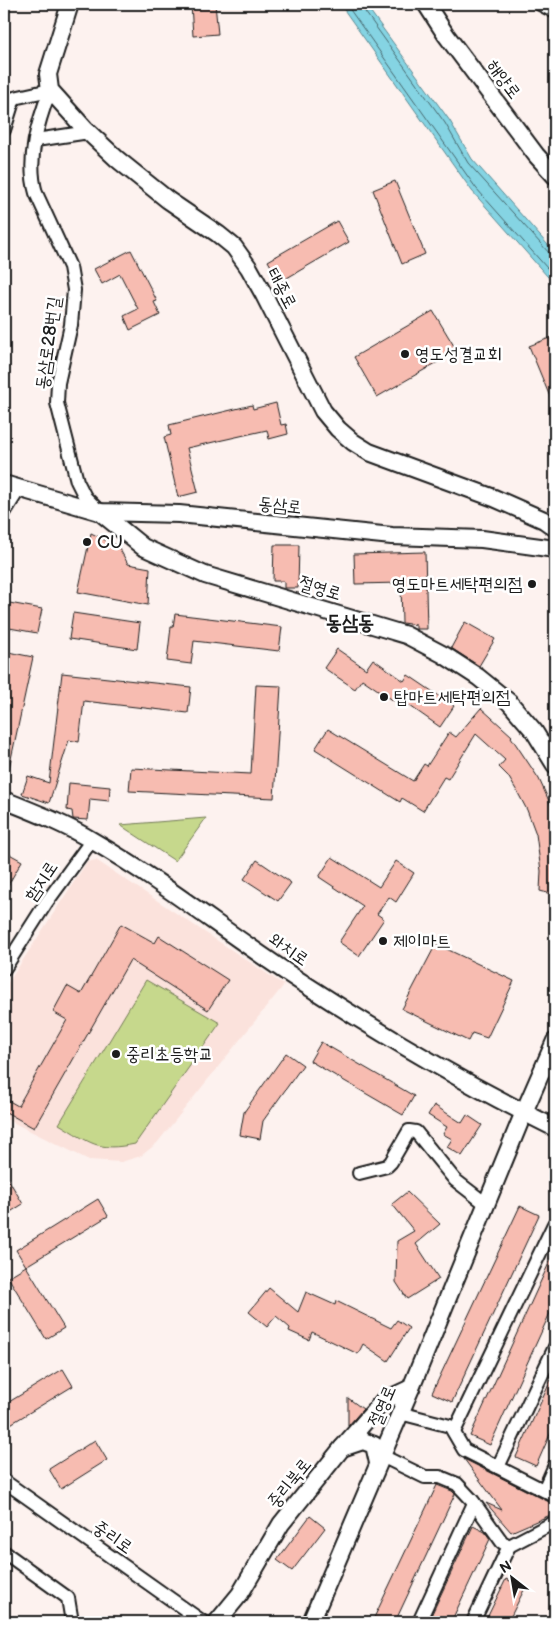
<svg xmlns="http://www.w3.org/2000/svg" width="559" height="1626" font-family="'Balsamiq Sans','Poor Story',sans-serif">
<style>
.built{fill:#fbe2dc}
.green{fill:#c6d88c;stroke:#717a54}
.water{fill:#85d4e3;stroke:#5b8a93}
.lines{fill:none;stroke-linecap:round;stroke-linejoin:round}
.shore{stroke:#46666c;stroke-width:1}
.building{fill:#f7bcb1;stroke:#1c1c1c}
.minor-casing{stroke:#1c1c1c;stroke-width:16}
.major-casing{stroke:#1c1c1c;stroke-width:20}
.minor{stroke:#fff;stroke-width:12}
.major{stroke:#fff;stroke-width:16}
.poi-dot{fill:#1c1c1c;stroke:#fff;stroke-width:2}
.labels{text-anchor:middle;stroke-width:5;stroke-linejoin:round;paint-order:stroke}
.street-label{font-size:18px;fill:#1c1c1c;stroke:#fff}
.poi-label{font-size:18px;fill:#1c1c1c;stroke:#fff;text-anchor:start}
.quarter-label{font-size:20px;font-weight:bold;fill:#1c1c1c;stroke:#fff}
</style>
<rect width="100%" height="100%" fill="#fdf2ef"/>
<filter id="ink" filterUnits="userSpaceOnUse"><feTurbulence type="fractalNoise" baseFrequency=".02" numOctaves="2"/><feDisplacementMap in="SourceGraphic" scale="10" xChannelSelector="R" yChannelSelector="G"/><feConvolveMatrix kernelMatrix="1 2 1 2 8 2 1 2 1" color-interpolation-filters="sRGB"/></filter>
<g filter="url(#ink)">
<polygon class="built" points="96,860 284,985 157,1143 141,1156 121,1162 89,1160 4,1118 4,989 87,862"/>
<g class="green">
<polygon points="206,818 175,861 120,825"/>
<path d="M146 980 220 1023 135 1144C97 1152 91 1143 59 1124Z"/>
</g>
<polygon class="water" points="340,4 365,4 450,121 472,159 555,253 555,285 472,191"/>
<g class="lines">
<g class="shore">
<polyline points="346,4 476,188 555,277"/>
<polyline points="362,4 363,9 445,123 468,163 550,254 555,256"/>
</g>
</g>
<g class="building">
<polygon points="191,4 215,4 218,34 193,36"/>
<polygon points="395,181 425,254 402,264 373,190"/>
<polygon points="337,221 349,242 280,282 268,261"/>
<polygon points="131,250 157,301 154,302 160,315 130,330 124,316 138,309 120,274 102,284 94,269"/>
<polygon points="433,311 457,351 377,397 354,357"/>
<polygon points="552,337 555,345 555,409 529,346"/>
<polygon points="276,403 281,425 286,424 288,434 269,439 267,430 187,448 198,492 178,497 164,437 171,435 169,425 252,405 253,409"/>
<polygon points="91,533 118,546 128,564 150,568 148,605 78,592"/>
<polygon points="274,545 299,545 298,588 284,588 284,581 273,581"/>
<polygon points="425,552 427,629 416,629 416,625 402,623 401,583 355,584 354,554"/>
<polygon points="4,602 42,609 37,633 4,627"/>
<polygon points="73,613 140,623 137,649 69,639"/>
<polygon points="175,614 282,627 279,651 194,641 191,664 167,661 171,627 173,627"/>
<polygon points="465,622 495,639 479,666 451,648"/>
<polygon points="337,649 366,669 373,659 404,681 408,675 454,706 440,727 397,697 394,701 362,679 355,689 324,668"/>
<polygon points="8,652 33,657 8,773 4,772 4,672"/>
<polygon points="62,673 191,687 188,713 84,701 79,742 69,740 49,803 22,794 28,776 49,783"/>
<polygon points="256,685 281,686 274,798 129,791 131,768 251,774"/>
<polygon points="481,708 512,736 511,737 539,779 555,814 555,895 540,891 541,871 536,834 527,810 518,793 508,776 499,767 505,760 476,734 448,779 444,777 423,811 402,798 400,802 315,749 328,729 413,781 424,764 427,766 449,732 456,737"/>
<polygon points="69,783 110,787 109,801 90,799 88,820 73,819 72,811 67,810"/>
<polygon points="4,851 22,861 4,892"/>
<polygon points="332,857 379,887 396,861 414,873 396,902 389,897 377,914 384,919 359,956 339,942 363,906 319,877"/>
<polygon points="257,860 291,883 278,901 244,879"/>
<polygon points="121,924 155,943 159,936 228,980 208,1010 130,960 34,1128 4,1111 4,1098 18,1106 67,1020 53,1012 67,986 81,994"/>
<polygon points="436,944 514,981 487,1038 472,1033 468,1041 402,1009"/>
<polygon points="321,1042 414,1096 403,1115 310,1061"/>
<polygon points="286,1053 303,1065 263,1121 260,1139 240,1135 244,1112"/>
<polygon points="434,1105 462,1123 467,1115 482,1125 462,1156 447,1147 452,1139 443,1134 447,1127 428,1115"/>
<polygon points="4,1172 23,1204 4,1216"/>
<polygon points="407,1192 440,1224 416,1244 439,1279 407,1299 396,1282 397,1241 414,1231 392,1204"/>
<polygon points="98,1199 108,1216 26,1266 16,1250"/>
<polygon points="520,1206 539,1215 452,1402 432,1393"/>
<polygon points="555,1250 555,1302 490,1445 470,1436"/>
<polygon points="26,1266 64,1328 46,1339 8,1277"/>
<polygon points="269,1288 298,1312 306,1292 335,1305 336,1301 391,1328 397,1320 409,1328 388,1361 363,1344 358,1354 312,1332 309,1340 289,1331 290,1328 276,1316 267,1327 249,1312"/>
<polygon points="63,1369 73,1386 4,1428 4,1405"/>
<polygon points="555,1371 555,1423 536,1466 516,1457"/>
<polygon points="348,1398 363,1409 348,1426"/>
<polygon points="95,1440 107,1460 61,1489 49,1469"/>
<polygon points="464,1459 555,1505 555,1513 511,1532 486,1503 502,1510"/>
<polygon points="437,1485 452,1491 455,1494 395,1622 372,1622"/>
<polygon points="310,1516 325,1528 292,1571 277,1560"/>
<polygon points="473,1526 485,1532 490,1539 451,1622 428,1622"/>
<polygon points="506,1579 525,1588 508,1622 485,1622"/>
</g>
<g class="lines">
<g class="minor-casing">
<g id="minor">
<polyline points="540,4 555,12"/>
<path d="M50 90C38 122 26 159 36 193L70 267 74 290 71 325 58 383 57 403 77 481 85 497 100 512"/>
<polyline points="4,130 14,98 50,90"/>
<polyline points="36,140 89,132"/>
<polyline points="4,513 19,489"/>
<polyline points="4,969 46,903 92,840"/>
<polyline points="359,1173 387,1166 391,1162 409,1131 416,1132 455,1180 486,1204"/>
<polyline points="400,1413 450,1426 464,1450 555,1496"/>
<polyline points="454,1432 554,1224"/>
<polyline points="382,1456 425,1477 440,1477 457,1484 472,1500 502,1542 509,1546 555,1522"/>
<polyline points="498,1467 555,1347"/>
<polyline points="4,1481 203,1622"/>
<polyline points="544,1490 555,1465"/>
<polyline points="4,1552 68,1598 72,1622"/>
<polyline points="419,1622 474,1503"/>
<polyline points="473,1622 509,1546"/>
</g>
</g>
<g class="major-casing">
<g id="major">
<polyline points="70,4 48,74 50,90 85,129 117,159 168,200 218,234 234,247 249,268 263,293 323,411 338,429 353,442 369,452 494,498 544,520 555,528"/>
<polyline points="426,4 446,35 536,155 555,176"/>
<polyline points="4,484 100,512 179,514 392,536 482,539 555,549"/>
<polyline points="100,512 143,547 205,575 406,635 444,655 478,677 509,702 534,731 555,765"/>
<path d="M4 800C34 812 65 824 93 841 167 884 234 939 306 985 386 1037 469 1086 555 1128"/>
<polyline points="342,1448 363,1441 374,1445 378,1463"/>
<polyline points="217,1622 240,1594 281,1524 342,1448 383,1401 411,1388"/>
<polyline points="311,1622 411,1388 524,1112 555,1041"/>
</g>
</g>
<use href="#minor" class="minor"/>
<use href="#major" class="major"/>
</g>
</g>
<g class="poi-dot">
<circle cx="405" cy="354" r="5"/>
<circle cx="87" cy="542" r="5"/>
<circle cx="532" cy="584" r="5"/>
<circle cx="384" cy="697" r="5"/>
<circle cx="383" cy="941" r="5"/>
<circle cx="116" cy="1054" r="5"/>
</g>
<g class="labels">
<g class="street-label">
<text transform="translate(504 79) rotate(53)" y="6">해양로</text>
<text transform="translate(282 288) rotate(62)" y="6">태종로</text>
<text transform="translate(48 343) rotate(-82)" y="6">동삼로28번길</text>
<text transform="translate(280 505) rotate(6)" y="6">동삼로</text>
<text transform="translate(320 588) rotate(17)" y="6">절영로</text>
<text transform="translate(41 881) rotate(-56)" y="6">함지로</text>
<text transform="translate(289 949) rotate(35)" y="6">와치로</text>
<text transform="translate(382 1406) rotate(-67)" y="6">절영로</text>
<text transform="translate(289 1483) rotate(-51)" y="6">중리북로</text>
<text transform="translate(113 1537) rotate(35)" y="6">중리로</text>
</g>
<g class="poi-label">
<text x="415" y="360">영도성결교회</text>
<text x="97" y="548">CU</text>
<text x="522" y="590" text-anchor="end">영도마트세탁편의점</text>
<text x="394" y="703">탑마트세탁편의점</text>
<text x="393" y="947">제이마트</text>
<text x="126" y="1060">중리초등학교</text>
</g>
<g class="quarter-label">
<text x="350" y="629">동삼동</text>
</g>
</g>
<rect width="559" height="1626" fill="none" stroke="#fff" stroke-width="20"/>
<rect x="10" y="10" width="539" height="1606" fill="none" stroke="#1c1c1c" stroke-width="2" filter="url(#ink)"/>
<g transform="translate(512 1578) rotate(329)" stroke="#ffffff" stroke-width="4" paint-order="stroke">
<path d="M0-4L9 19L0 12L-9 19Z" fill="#1c1c1c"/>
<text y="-8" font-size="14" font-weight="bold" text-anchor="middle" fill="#1c1c1c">N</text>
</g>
</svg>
